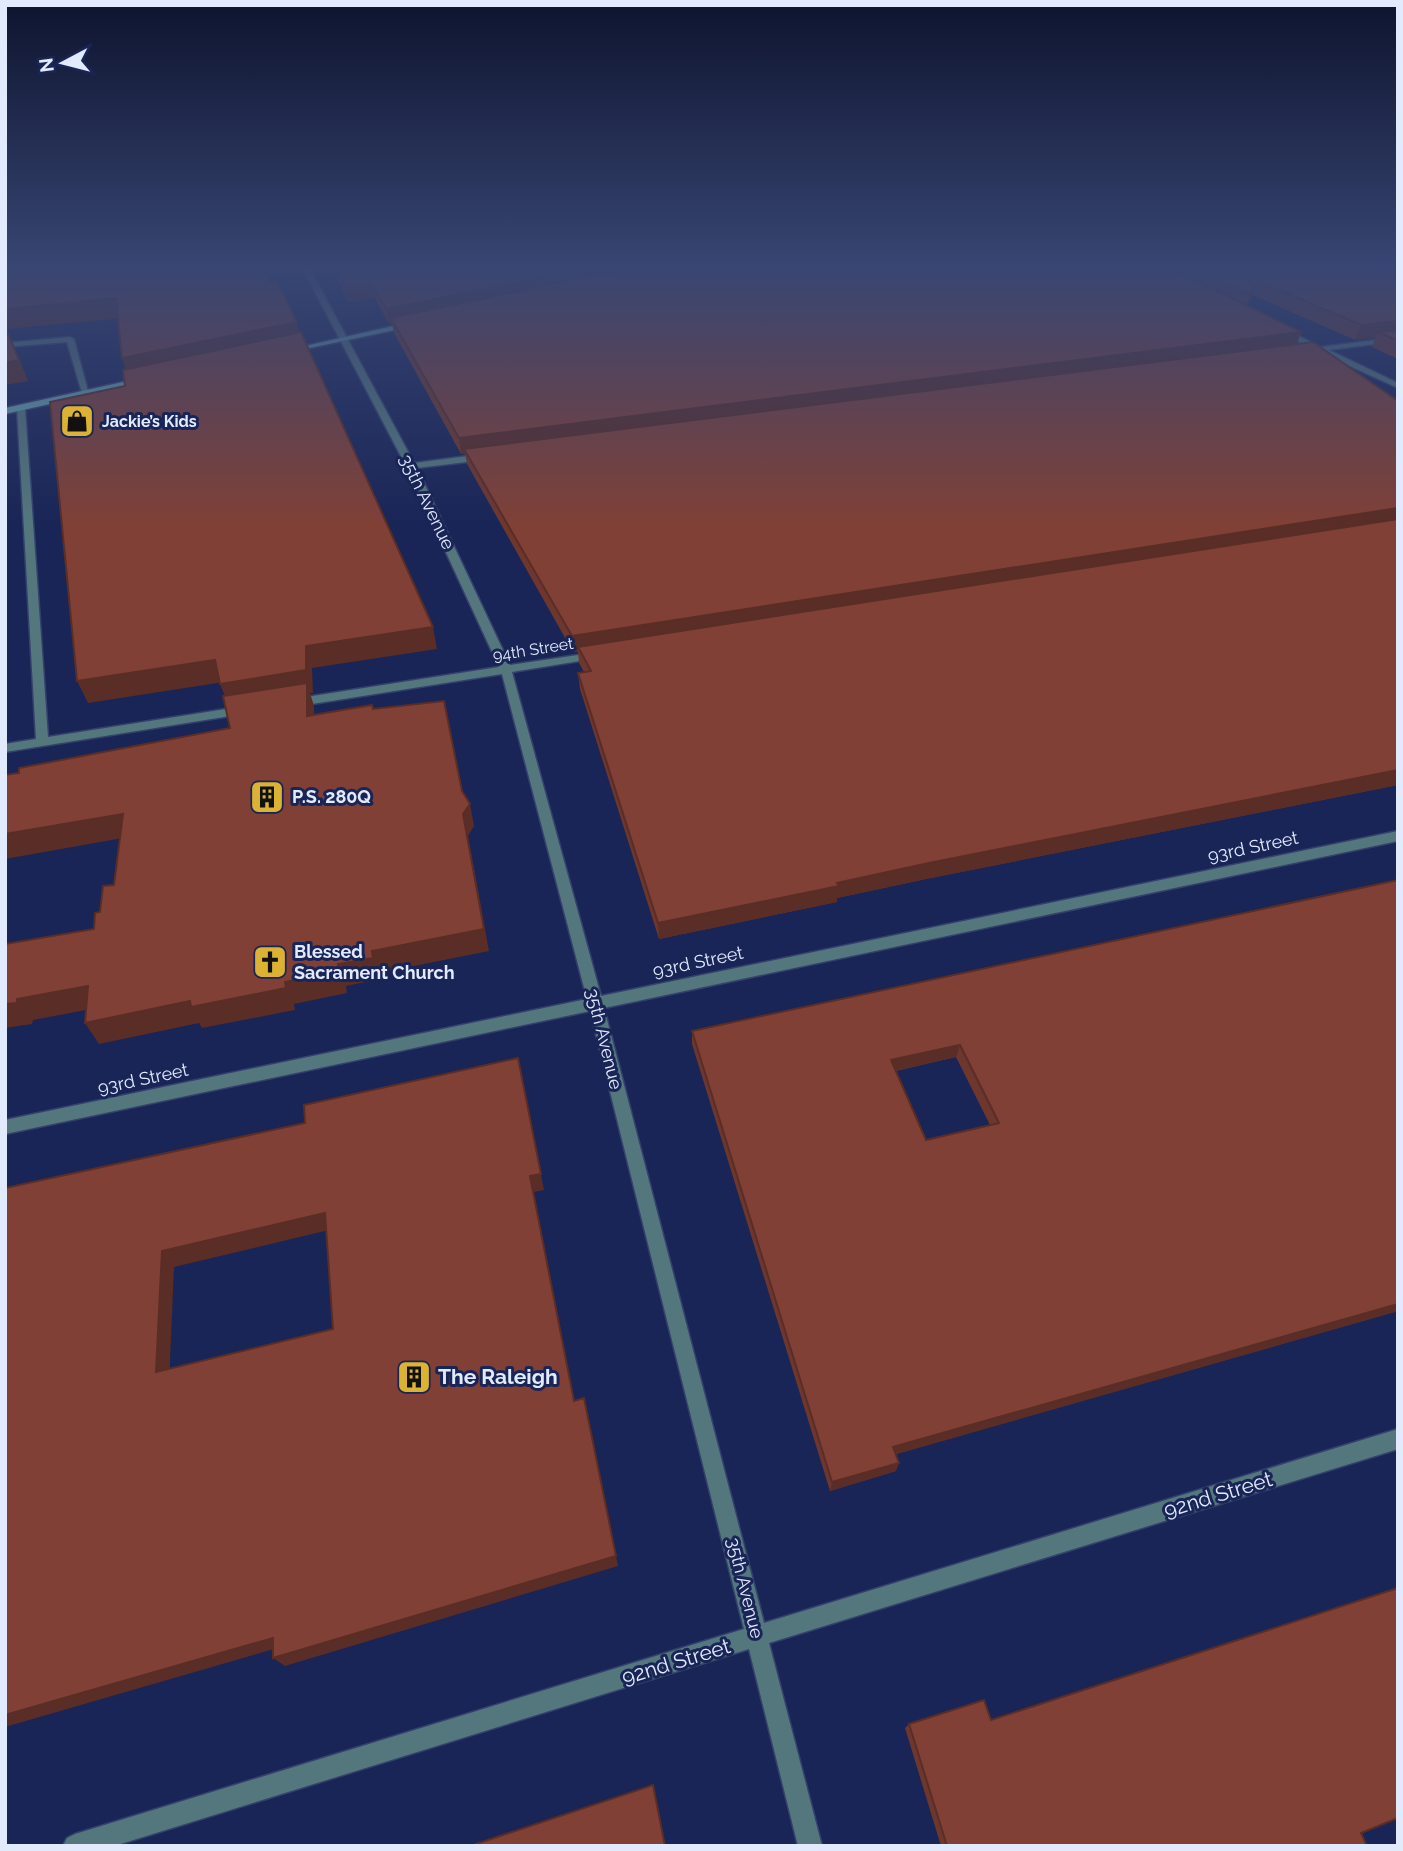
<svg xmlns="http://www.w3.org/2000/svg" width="1403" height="1851" font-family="Raleway,sans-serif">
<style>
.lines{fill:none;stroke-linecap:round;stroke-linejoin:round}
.minor-casing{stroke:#35416d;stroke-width:3}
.secondary-casing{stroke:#35416d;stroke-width:3}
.minor{fill:#54777d;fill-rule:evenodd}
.secondary{fill:#69a2ad;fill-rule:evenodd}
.wall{fill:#6e372e;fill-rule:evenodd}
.shaded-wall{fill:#5a2d26}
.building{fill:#804036;stroke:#5a2d26;stroke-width:2;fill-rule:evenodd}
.labels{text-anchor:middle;stroke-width:6;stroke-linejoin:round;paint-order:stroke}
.far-poi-label{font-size:16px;font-weight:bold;fill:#e2eafd;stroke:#192556;text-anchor:start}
.far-street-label{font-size:16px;fill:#e2eafd;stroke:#192556}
.street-label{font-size:18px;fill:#e2eafd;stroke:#192556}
.poi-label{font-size:18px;font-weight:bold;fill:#e2eafd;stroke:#192556;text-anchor:start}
.near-poi-label{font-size:21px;font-weight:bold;fill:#e2eafd;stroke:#192556;text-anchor:start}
.near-street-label{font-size:21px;fill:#e2eafd;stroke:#192556}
</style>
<rect width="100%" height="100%" fill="#192556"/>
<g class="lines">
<g class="minor-casing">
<g id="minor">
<polygon points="302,267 309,267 414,463 483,454 488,457 483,460 417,468 510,665 598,652 604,655 598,658 512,672 601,996 1398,831 1398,841 604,1008 764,1623 1398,1429 1398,1449 769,1643 822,1846 798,1846 749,1649 114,1846 63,1846 67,1838 75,1834 744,1629 590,1011 5,1134 5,1120 587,999 502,674 293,707 287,703 293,699 499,667 406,466"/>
<polygon points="1279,329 1285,329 1321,347 1398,337 1398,341 1329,350 1398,383 1398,388 1319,352 1302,353 1302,349 1311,348 1279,333"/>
<polygon points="70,337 74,339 89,395 82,393 67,342 5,347 5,343"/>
<polygon points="21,405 25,408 48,737 245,706 249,707 249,713 5,752 5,744 36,739 17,408"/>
</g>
</g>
<g class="secondary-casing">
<g id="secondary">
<polygon points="411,322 414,322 414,326 291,352 287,350"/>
<polygon points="141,378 145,381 144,383 5,414 5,408"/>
</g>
</g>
<use href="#minor" class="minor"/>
<use href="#secondary" class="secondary"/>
</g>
<g class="wall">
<polygon points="333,267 1398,267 1398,359 1372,347 1375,338 1355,340 1253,295 1247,306 1301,332 1297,344 1398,401 1398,785 926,879 837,898 837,902 659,939 580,689 578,673 584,672 579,663 578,652 573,652 467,464 465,454 461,454 394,333 392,324 389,324 375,298 348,302"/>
<path d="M1398 880V1311L896 1454V1471L830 1491 692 1044V1031ZM956 1057 990 1125 926 1140 896 1071Z"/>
<polygon points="991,1720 1361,1833 1367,1846 941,1846 905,1728 909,1724"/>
</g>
<g class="shaded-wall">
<polygon points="593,267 661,267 391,318 392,324 389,324 386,309"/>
<polygon points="1178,267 1216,267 1189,267 1187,273 1175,275"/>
<polygon points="1258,281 1253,295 1245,309 1250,295"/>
<polygon points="372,284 375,298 348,302 345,287"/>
<polygon points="116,298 123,318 7,329 28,381 5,385 5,309"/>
<polygon points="1398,321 1398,335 1378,332 1375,338 1355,340 1361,325"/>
<polygon points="297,322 302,342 129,379 122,358"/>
<polygon points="1301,332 1296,347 464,449 465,454 461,454 459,438"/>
<polygon points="1398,508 1398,522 578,647 578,652 573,652 572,636"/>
<polygon points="433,627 437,649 312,668 313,693 310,693 314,706 315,738 229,706 220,684 306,646"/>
<polygon points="215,660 224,682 88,703 77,681"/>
<polygon points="1398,770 1398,785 926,879 837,898 837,902 659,939 658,923 929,863"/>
<polygon points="470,804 474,826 468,836 489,951 379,973 380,979 346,986 347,993 294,1004 295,1010 202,1028 199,1023 99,1044 85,1023 285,982 372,951"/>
<polygon points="123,814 134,836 5,859 5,834"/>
<polygon points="88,986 102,1007 33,1020 32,1024 5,1028 5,1004 17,999"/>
<polygon points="960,1045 956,1057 889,1072 891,1060"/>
<polygon points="518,1058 544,1190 534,1192 530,1176"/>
<polygon points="325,1213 333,1229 174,1267 169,1385 156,1372 162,1251"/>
<polygon points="1398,1304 1398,1311 890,1456 893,1447"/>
<polygon points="584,1398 618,1566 285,1666 273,1658"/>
<polygon points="899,1463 896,1471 830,1491 832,1482"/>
<polygon points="273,1638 284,1646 5,1727 5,1715"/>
</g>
<g class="building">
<polygon points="5,267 263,267 270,282 277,281 297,322 122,358 116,298 5,309"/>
<polygon points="336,267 593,267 386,309 372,284 345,287"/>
<polygon points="633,267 1168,267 1301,332 459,438 391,318"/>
<polygon points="1189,267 1398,267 1398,321 1361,325 1258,281 1250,295"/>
<polygon points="5,328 6,329 19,360 5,363"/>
<polygon points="1398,330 1398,341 1378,332"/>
<polygon points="301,332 433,627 306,646 306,670 220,684 215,660 77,681 50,402 125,386 123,370"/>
<polygon points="1313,342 1398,401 1398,508 572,636 464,449"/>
<polygon points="1398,519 1398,770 929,863 837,883 839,886 658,923 578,673 591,671 578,647"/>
<polygon points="307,683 307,716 372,705 373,709 444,701 462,791 470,804 463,814 484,929 372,951 373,958 338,964 339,971 285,982 286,988 191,1007 190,1001 85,1023 88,986 17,999 17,1003 5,1004 5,944 94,929 95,913 100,912 103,886 114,885 123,814 5,834 5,775 19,773 19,768 230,728 223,696"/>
<path d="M1398 880V1304L893 1447 899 1463 832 1482 692 1031ZM960 1045 999 1123 926 1140 891 1060Z"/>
<path d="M518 1058 541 1174 530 1176 574 1401 584 1398 616 1556 273 1658V1638L5 1715V1188L305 1123 304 1105ZM325 1213 333 1329 156 1372 162 1251Z"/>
<polygon points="1398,1588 1398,1818 1361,1833 1367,1846 947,1846 909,1724 984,1700 991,1720"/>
<polygon points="653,1785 665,1846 470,1846"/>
</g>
<linearGradient id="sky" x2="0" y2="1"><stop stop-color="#0e142f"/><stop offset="0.51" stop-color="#384673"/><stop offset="1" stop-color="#384673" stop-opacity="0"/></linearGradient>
<rect width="1403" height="526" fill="url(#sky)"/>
<defs>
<g id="shop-square" transform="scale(1.75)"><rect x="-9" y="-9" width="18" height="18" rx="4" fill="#dbb233" stroke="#192556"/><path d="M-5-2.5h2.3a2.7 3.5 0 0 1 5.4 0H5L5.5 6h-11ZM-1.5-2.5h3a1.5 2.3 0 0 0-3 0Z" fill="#111"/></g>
<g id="building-square" transform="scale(1.75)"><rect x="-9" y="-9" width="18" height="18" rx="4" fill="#dbb233" stroke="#192556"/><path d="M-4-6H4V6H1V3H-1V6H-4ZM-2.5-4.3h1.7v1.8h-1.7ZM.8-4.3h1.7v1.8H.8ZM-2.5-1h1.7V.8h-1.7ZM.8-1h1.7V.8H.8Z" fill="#111"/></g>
<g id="church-square" transform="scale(1.75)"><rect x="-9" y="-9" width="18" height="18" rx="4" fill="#dbb233" stroke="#192556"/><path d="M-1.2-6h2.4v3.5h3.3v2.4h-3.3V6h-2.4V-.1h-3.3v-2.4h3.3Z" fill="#111"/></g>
</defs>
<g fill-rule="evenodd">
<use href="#shop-square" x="77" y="421"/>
<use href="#building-square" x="267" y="797"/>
<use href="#church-square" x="270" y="962"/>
<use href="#building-square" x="414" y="1377"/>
</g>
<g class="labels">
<g class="far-poi-label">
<text x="102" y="427">Jackie’s Kids</text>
</g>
<g class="far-street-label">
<text transform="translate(533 649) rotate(-9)" y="6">94th Street</text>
</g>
<g class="street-label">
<text transform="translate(427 502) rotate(64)" y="6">35th Avenue</text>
<text transform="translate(1253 847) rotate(-12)" y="6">93rd Street</text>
<text transform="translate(698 962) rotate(-12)" y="6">93rd Street</text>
<text transform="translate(604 1039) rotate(76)" y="6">35th Avenue</text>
<text transform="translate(143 1079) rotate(-12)" y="6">93rd Street</text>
<text transform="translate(745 1588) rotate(76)" y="6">35th Avenue</text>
</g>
<g class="poi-label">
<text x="292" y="803">P.S. 280Q</text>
<text x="294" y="958">Blessed<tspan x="294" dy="21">Sacrament Church</tspan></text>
</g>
<g class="near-poi-label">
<text x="438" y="1384">The Raleigh</text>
</g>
<g class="near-street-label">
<text transform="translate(1218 1495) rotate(-17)" y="7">92nd Street</text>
<text transform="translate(676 1662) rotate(-17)" y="7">92nd Street</text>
</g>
</g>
<rect width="1403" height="1851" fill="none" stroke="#e2eafd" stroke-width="14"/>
<g transform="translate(63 63) rotate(263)" stroke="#192556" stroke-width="5" paint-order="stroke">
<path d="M0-5L12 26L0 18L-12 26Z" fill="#e2eafd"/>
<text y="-10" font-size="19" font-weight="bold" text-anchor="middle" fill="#e2eafd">N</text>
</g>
</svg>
